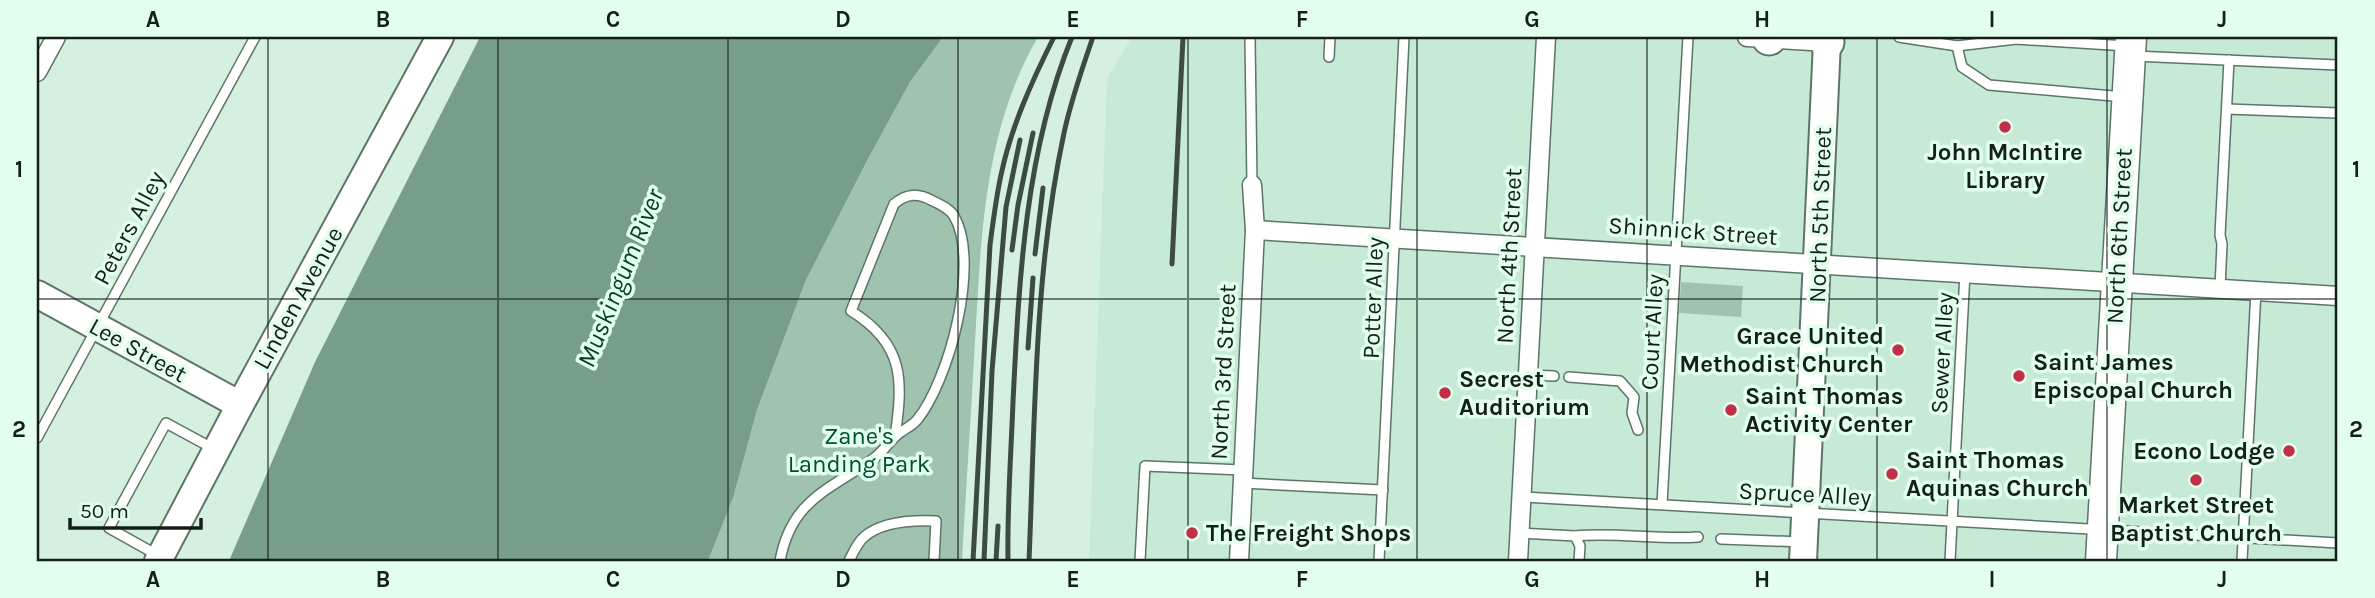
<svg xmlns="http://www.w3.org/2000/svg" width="2375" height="598" font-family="Karla,sans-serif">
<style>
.built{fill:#c6ead5}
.green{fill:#9fc3af}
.water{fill:#769e88}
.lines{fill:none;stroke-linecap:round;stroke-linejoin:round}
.lane-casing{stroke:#5c7567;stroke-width:12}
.street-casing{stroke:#5c7567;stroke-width:21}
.secondary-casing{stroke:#5c7567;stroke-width:30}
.primary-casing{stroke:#5c7567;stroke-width:33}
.highway-casing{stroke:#5c7567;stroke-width:37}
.lane{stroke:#fff;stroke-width:9}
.street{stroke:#fff;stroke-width:18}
.secondary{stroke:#fff;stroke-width:26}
.primary{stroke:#fff;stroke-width:30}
.highway{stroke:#fff;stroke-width:33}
.rail{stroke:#3d4b43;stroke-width:5}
.grid{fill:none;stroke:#151f19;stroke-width:2;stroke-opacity:0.55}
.poi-dot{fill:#c13047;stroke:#e2feee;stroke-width:2.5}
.labels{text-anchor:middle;stroke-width:7;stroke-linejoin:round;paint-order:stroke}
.poi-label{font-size:24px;font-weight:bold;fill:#151f19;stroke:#e2feee;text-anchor:start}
.street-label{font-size:24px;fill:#151f19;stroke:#e2feee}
.park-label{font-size:24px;fill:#005033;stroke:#e2feee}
.water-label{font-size:26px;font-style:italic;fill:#053e27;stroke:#e2feee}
.neatline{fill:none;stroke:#151f19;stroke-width:2.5}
.grid-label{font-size:23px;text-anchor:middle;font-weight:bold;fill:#151f19}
</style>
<rect width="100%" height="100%" fill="#d5f0e0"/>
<polygon class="built" points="1132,37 2338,37 2338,561 1089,561 1107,79"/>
<g class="green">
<path d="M943 37H1038C984 129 981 238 975 342 971 415 966 488 962 561H708L733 498 757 410 806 280 869 157 910 82Z"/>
<polygon points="1681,282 1743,286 1741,317 1679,313"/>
</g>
<polygon class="water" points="480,37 943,37 910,82 869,157 806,280 757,410 733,498 708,561 229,561 315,362"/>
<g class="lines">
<g class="lane-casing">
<g id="lane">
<polyline points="1250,37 1252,185"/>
<polyline points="1899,37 1957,46"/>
<polyline points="2134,56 2338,65"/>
<polyline points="1329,57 1330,37"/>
<polyline points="2124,97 1989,85 1962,67 1957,46 2016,39 2127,46"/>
<polyline points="2227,109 2338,113"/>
<polyline points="2220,288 2222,244 2220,235 2229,60"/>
<polyline points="1528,375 1554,376"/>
<polyline points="1569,377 1620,381 1634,397 1632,413 1638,430"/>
<polyline points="37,438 255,37"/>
<polyline points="1242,483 1383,490"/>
<polyline points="1522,497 2338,543"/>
<polyline points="1662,504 1688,37"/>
<polyline points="1520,533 1575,536 1580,546 1579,561"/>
<path d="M1575 536C1616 532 1657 540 1698 537"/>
<polyline points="1721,539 1802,542"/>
<polyline points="159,556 109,528 166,423 214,449"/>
<path d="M780 561C791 500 829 490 873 459 882 453 888 443 896 436 902 430 911 427 917 420 949 381 981 262 954 216 949 208 941 205 933 201 918 193 907 193 894 204L851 311C905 344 903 381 895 437"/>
<path d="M849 561C853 553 857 543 864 537 882 521 914 520 936 521L934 561"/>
<polyline points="1140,561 1145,466 1243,470"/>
<polyline points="1379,561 1404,37"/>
<polyline points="1950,561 1965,272"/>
<polyline points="2242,561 2256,290"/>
</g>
</g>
<g class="street-casing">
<g id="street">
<polyline points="1747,37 1827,42 1829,39"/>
<polyline points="37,72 56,37"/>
<polyline points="1255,230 2338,296"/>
<polyline points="1239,561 1255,230 1252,185"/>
<polyline points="1518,561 1546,37"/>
</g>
</g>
<g class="secondary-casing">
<g id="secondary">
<polyline points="37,294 240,405"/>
<polyline points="158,561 240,405 440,37"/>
<polyline points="1803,561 1827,42"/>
</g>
</g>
<g class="primary-casing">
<polyline id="primary" points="2101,561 2131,37"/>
</g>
<g class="highway-casing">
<g id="highway">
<polyline points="1825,37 1827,42"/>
<polyline points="1769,38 1770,37"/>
</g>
</g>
<use href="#lane" class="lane"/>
<use href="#street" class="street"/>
<use href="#secondary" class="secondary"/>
<use href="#primary" class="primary"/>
<use href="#highway" class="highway"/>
<g class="rail">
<polyline points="1012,250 1018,205 1033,133"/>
<polyline points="1035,254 1043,188"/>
<polyline points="1172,264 1183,37"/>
<polyline points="1028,348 1033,278"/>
<path d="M973 561 990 245C993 222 996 198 1001 175 1011 127 1032 81 1054 37"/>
<polyline points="984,561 992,371 1006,207 1020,140"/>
<polyline points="996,561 998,526"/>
<path d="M1008 561C1007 508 1011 455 1013 402 1019 280 1025 152 1072 37"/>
<path d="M1029 561C1035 419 1034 273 1064 133 1071 100 1082 69 1093 37"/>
</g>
</g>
<path class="grid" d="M268 37V561M498 37V561M728 37V561M958 37V561M1188 37V561M1417 37V561M1647 37V561M1877 37V561M2107 37V561M37 299H2338"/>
<g class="poi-dot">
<circle cx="2005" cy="127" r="7"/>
<circle cx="1898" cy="350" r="7"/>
<circle cx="2019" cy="376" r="7"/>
<circle cx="1445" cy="393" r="7"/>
<circle cx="1731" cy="410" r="7"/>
<circle cx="2289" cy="451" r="7"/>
<circle cx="1892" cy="474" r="7"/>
<circle cx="2196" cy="480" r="7"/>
<circle cx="1192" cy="533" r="7"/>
</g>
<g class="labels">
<g class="poi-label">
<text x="2005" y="160" text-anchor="middle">John McIntire<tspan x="2005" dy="28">Library</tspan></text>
<text x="1884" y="344" text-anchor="end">Grace United<tspan x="1884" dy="28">Methodist Church</tspan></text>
<text x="2033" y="370">Saint James<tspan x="2033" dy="28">Episcopal Church</tspan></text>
<text x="1459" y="387">Secrest<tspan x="1459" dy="28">Auditorium</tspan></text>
<text x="1745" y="404">Saint Thomas<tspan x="1745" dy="28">Activity Center</tspan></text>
<text x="2275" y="459" text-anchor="end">Econo Lodge</text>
<text x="1906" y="468">Saint Thomas<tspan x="1906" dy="28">Aquinas Church</tspan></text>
<text x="2196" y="513" text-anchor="middle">Market Street<tspan x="2196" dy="28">Baptist Church</tspan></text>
<text x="1206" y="541">The Freight Shops</text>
</g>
<g class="street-label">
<text transform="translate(1820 215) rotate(-88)" y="8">North 5th Street</text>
<text transform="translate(129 228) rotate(-62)" y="8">Peters Alley</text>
<text transform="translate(1693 231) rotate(4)" y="8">Shinnick Street</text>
<text transform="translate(2119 236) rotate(-87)" y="8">North 6th Street</text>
<text transform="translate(1509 256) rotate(-87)" y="8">North 4th Street</text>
<text transform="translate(298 298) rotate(-61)" y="8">Linden Avenue</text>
<text transform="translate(1373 298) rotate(-88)" y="8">Potter Alley</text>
<text transform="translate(1652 332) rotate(-87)" y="8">Court Alley</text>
<text transform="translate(138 350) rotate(29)" y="8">Lee Street</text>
<text transform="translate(1942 353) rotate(-87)" y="8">Sewer Alley</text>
<text transform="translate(1223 372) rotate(-87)" y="8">North 3rd Street</text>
<text transform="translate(1805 494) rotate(3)" y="8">Spruce Alley</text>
</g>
<g class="park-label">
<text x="859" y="444">Zane's<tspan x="859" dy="28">Landing Park</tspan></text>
</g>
<g class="water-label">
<text transform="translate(620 278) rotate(-68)" y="9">Muskingum River</text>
</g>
</g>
<rect width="2375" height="598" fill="none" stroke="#e2feee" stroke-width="77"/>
<path d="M70 518v10h131v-10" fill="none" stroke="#151f19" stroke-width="3.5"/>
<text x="80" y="518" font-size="21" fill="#151f19" stroke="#e2feee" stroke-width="5" paint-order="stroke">50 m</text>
<rect x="38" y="38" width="2298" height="522" class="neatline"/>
<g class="grid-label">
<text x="153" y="27">A</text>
<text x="383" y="27">B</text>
<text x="613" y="27">C</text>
<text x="843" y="27">D</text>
<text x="1073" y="27">E</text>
<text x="1302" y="27">F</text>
<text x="1532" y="27">G</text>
<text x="1762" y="27">H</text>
<text x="1992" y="27">I</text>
<text x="2222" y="27">J</text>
<text x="19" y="177">1</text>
<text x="2356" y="177">1</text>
<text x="19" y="437">2</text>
<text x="2356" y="437">2</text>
<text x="153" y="587">A</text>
<text x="383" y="587">B</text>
<text x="613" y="587">C</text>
<text x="843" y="587">D</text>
<text x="1073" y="587">E</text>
<text x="1302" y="587">F</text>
<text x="1532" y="587">G</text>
<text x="1762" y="587">H</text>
<text x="1992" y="587">I</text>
<text x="2222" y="587">J</text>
</g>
</svg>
